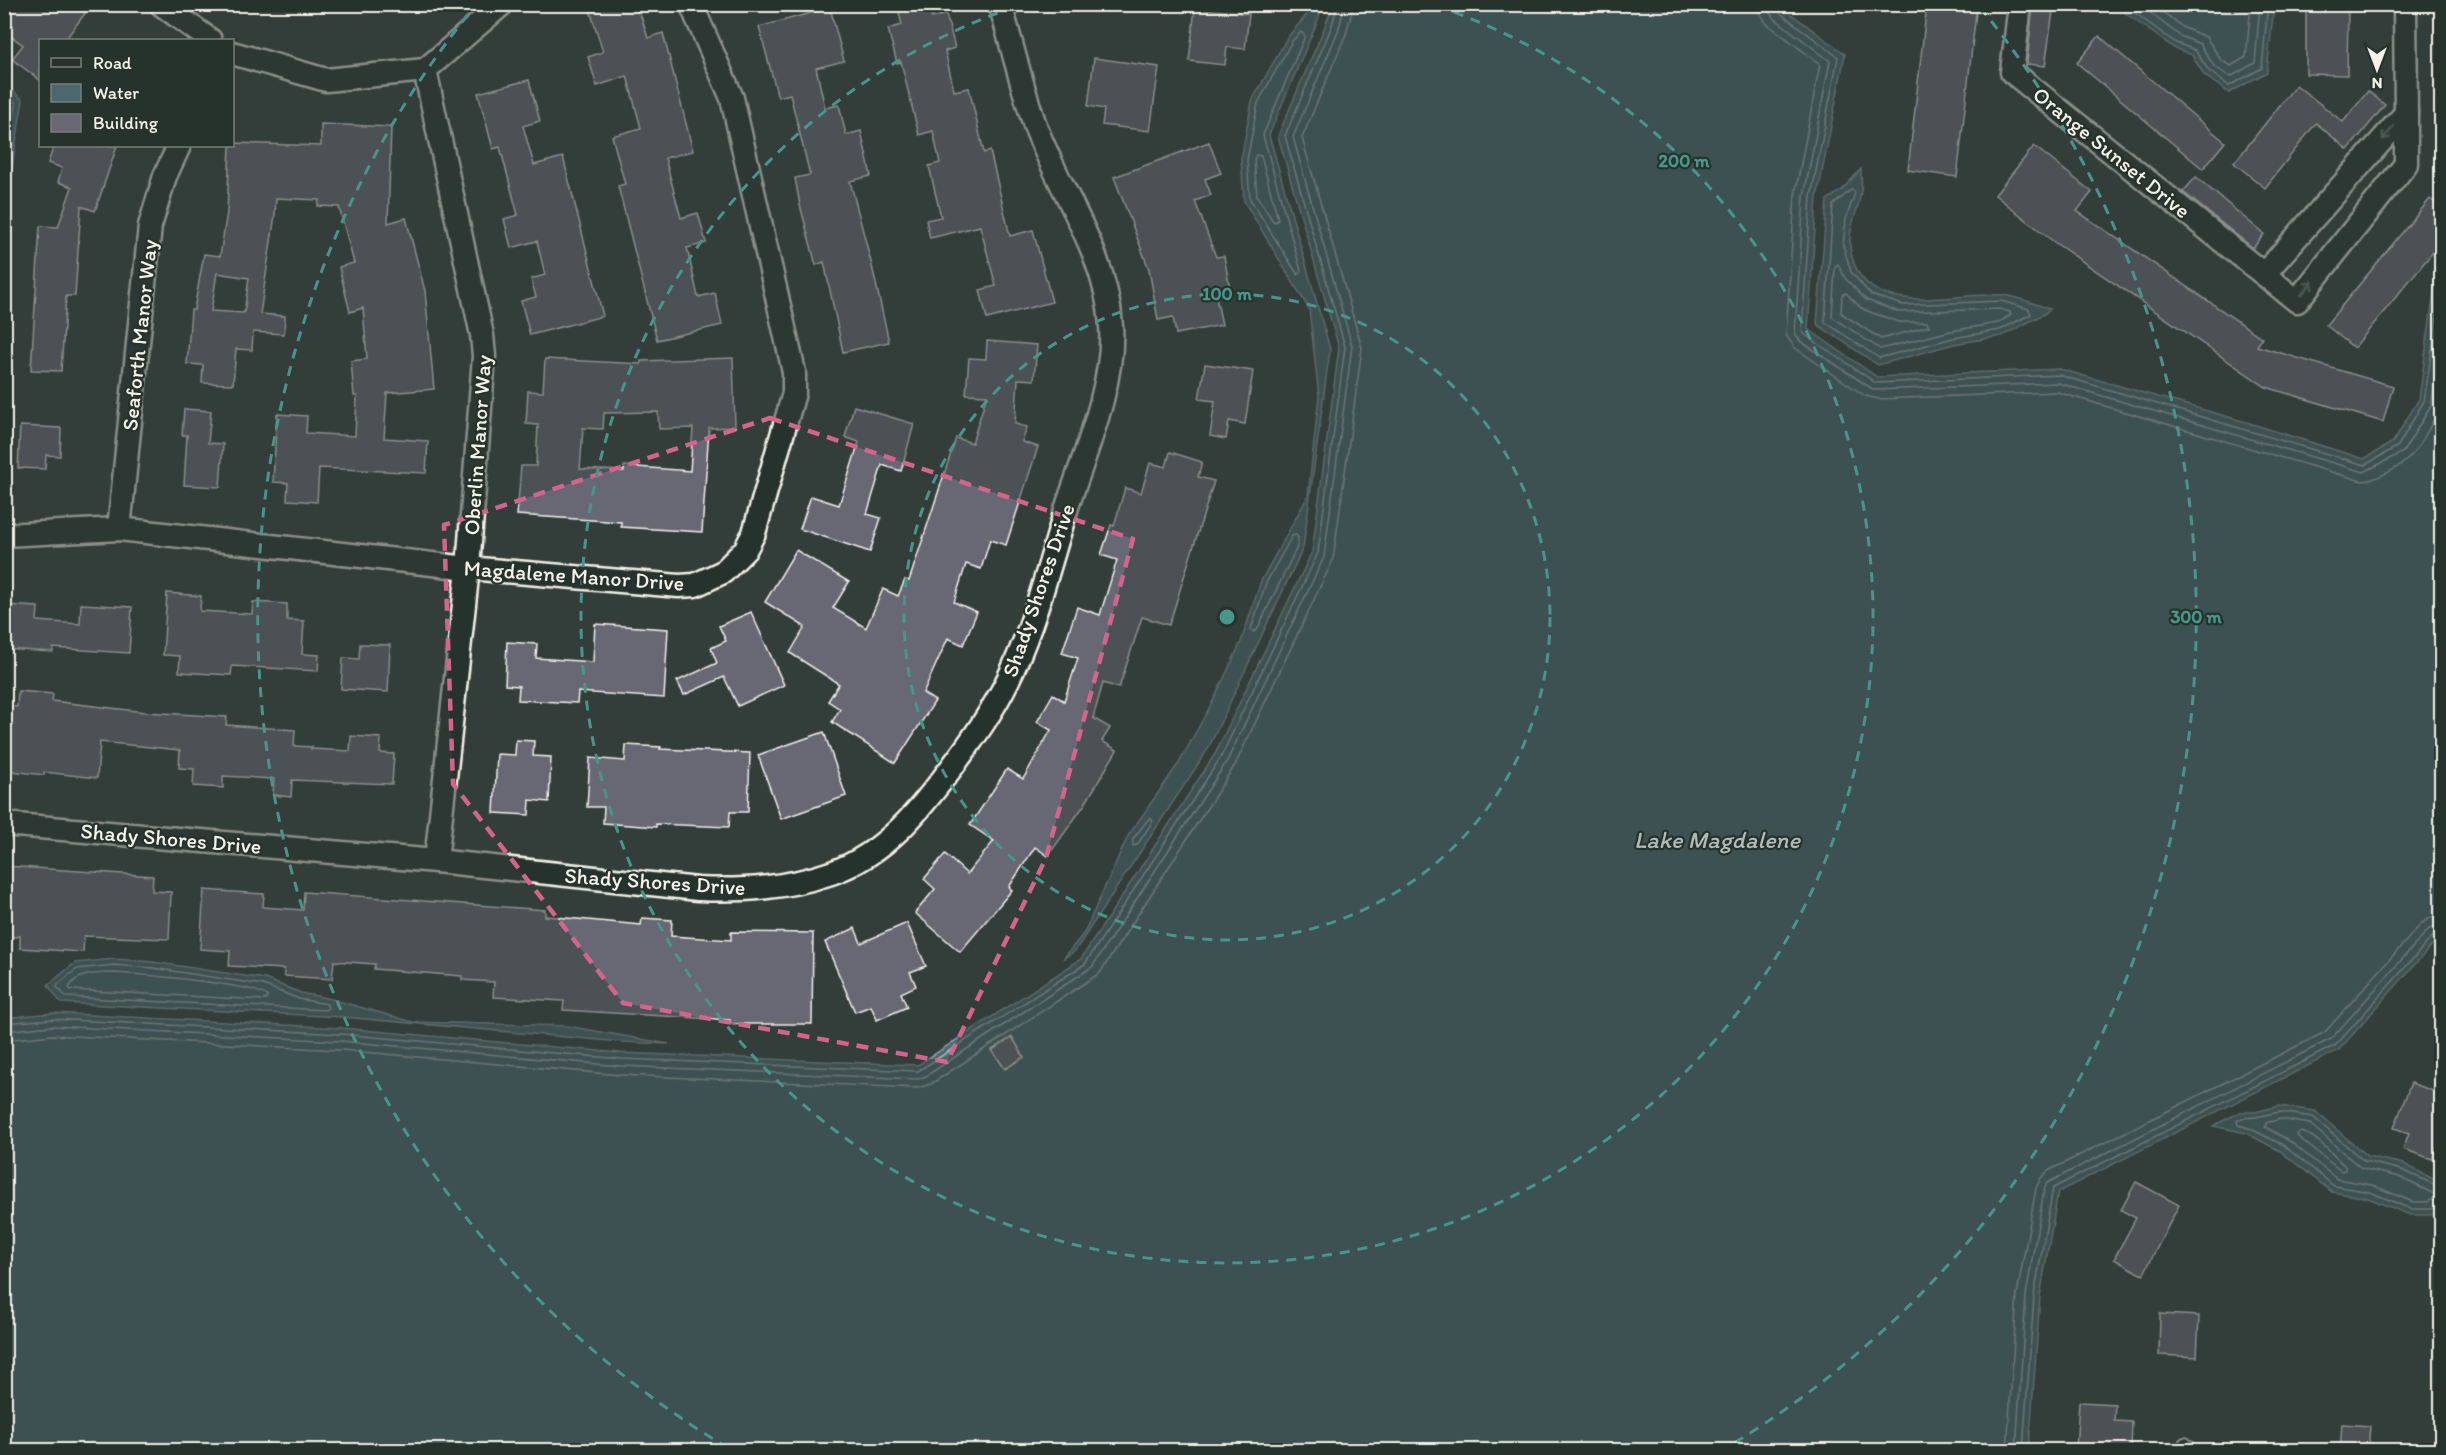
<svg xmlns="http://www.w3.org/2000/svg" width="2446" height="1455" font-family="Itim,sans-serif">
<style>
.water{fill:#4b6871;stroke:#8f9fa1;stroke-width:1.5}
.lines{fill:none;stroke-linecap:round;stroke-linejoin:round}
.shore{stroke:#b0bab8;stroke-width:1.5}
.building{fill:#676874;stroke:#f4f1e8;stroke-width:1.5;fill-rule:evenodd}
.lane-casing{stroke:#f4f1e8;stroke-width:16}
.street-casing{stroke:#f4f1e8;stroke-width:27}
.lane{stroke:#26332d;stroke-width:12}
.street{stroke:#26332d;stroke-width:22}
.oneway{stroke:#6e766e}
.marked{fill:none;stroke:#d4648c;stroke-width:4.5;stroke-dasharray:12 8;stroke-linejoin:round}
.ring{fill:none;stroke:#48958c;stroke-width:3;stroke-dasharray:10 8}
.labels{text-anchor:middle;stroke-width:4.5;stroke-linejoin:round;paint-order:stroke}
.street-label{font-size:22px;fill:#f4f1e8;stroke:#26332d}
.water-label{font-size:24px;font-style:italic;fill:#b0bab8;stroke:#26332d}
.centre{fill:#48958c;stroke:#26332d;stroke-width:3}
.ring-label{font-size:18px;text-anchor:middle;font-weight:bold;fill:#48958c;stroke:#26332d;stroke-width:4.5;stroke-linejoin:round;paint-order:stroke}
</style>
<rect width="100%" height="100%" fill="#333e3b"/>
<filter id="ink" filterUnits="userSpaceOnUse"><feTurbulence type="fractalNoise" baseFrequency=".0167" numOctaves="2"/><feDisplacementMap in="SourceGraphic" scale="12" xChannelSelector="R" yChannelSelector="G"/><feConvolveMatrix kernelMatrix="1 2 1 2 8 2 1 2 1" color-interpolation-filters="sRGB"/></filter>
<g filter="url(#ink)">
<g class="water">
<polygon points="1316,4 1323,5 1317,22 1269,135 1330,349 1303,548 1208,749 1075,951 1063,959 1084,933 1128,836 1179,763 1214,699 1241,642 1261,581 1308,496 1319,396 1309,309 1244,201 1241,159 1252,101 1287,38"/>
<polygon points="1333,5 1779,5 1845,54 1817,198 1808,329 1877,377 2060,369 2246,422 2364,459 2393,442 2419,399 2436,276 2441,276 2441,935 2339,1050 2058,1192 2040,1296 2029,1450 5,1450 5,1018 52,1013 341,1028 621,1053 918,1065 1081,959 1215,754 1312,552 1339,348 1278,136 1325,26"/>
<polygon points="2126,5 2274,5 2267,72 2229,93 2204,75 2192,55 2174,48 2125,13"/>
<polygon points="5,84 23,100 5,208"/>
<path d="M1861 169C1861 177 1862 185 1861 192 1859 210 1848 227 1850 246 1859 324 1950 292 2001 295 2017 296 2034 304 2050 309L2044 314 2002 336 1954 344 1878 365 1817 324 1827 200 1842 190Z"/>
<polygon points="114,959 153,962 265,979 301,993 331,999 413,1022 567,1026 669,1044 622,1042 342,1017 61,1003 48,985 75,963"/>
<polygon points="2279,1106 2315,1111 2367,1156 2404,1164 2441,1183 2441,1211 2431,1215 2410,1215 2368,1198 2332,1192 2280,1151 2246,1133 2213,1126 2240,1112 2255,1112"/>
</g>
<g class="lines">
<g class="shore">
<path d="M1759 4 1761 15 1766 23 1820 64 1795 195 1786 335 1795 348 1865 396 1879 399 2057 392 2362 481C2376 480 2399 468 2409 458 2419 448 2439 413 2442 400"/>
<polyline points="1768,4 1769,12 1774,18 1830,61 1804,196 1795,333 1800,341 1874,390 2058,383 2364,472 2403,452 2431,406 2442,334"/>
<polyline points="1776,4 1779,12 1838,57 1811,197 1802,331 1805,335 1876,383 2059,375 2365,465 2398,446 2424,401 2442,283"/>
<polyline points="2131,4 2132,11 2176,43 2195,50 2209,71 2229,86 2262,68 2268,4"/>
<polyline points="2139,4 2180,36 2200,44 2214,66 2230,77 2255,63 2260,4"/>
<polyline points="2152,4 2184,28 2206,37 2221,60 2231,66 2246,57 2251,4"/>
<polygon points="1301,32 1305,36 1263,135 1301,271 1298,275 1250,199 1247,160 1258,103 1292,41"/>
<polyline points="4,92 16,103 4,173"/>
<polygon points="1256,155 1261,156 1278,219 1276,222 1273,221 1257,196 1254,160"/>
<polygon points="1852,189 1855,193 1846,219 1843,245 1851,272 1871,295 1903,305 2001,301 2029,309 2031,314 2000,330 1953,338 1879,358 1825,322 1833,205"/>
<polygon points="1838,264 1845,278 1866,300 1899,312 2000,309 2010,312 2011,315 1998,323 1951,331 1880,349 1832,317 1835,267"/>
<polygon points="1846,293 1860,307 1867,311 1899,322 1927,322 1929,326 1881,339 1841,313 1842,295"/>
<polygon points="1296,535 1298,538 1297,547 1257,630 1253,632 1251,629 1266,583 1292,536"/>
<polygon points="1150,817 1153,821 1137,845 1133,846 1133,839"/>
<polygon points="114,965 153,968 263,985 299,999 327,1004 328,1008 325,1010 66,997 57,987 58,984 77,969"/>
<path d="M114 973C136 974 259 984 268 997L265 1000 71 990 69 988C76 972 98 974 114 973Z"/>
<polyline points="4,1023 52,1019 341,1034 621,1059 918,1071 1085,964 1221,757 1318,553 1345,347 1285,136 1331,28 1338,4"/>
<polyline points="4,1031 52,1026 340,1041 620,1066 918,1079 926,1076 1092,967 1227,761 1324,557 1352,346 1293,137 1338,31 1345,4"/>
<polyline points="4,1040 52,1035 340,1050 620,1075 918,1088 931,1084 1100,973 1235,765 1333,560 1362,348 1302,138 1346,34 1354,4"/>
<polygon points="2280,1119 2310,1124 2361,1168 2399,1177 2434,1194 2435,1198 2428,1202 2413,1202 2372,1185 2337,1179 2288,1140 2265,1127 2266,1123"/>
<path d="M2300 1132C2316 1134 2333 1156 2345 1166V1170L2341 1171 2298 1137 2297 1134Z"/>
<polyline points="2442,1188 2402,1170 2364,1161 2313,1117 2279,1112 2256,1117 2242,1118 2237,1121 2238,1125 2249,1128 2283,1145 2334,1186 2370,1192 2411,1209 2430,1209 2442,1206"/>
<polyline points="2007,1450 2017,1294 2036,1188 2041,1178 2048,1171 2325,1032 2422,923 2432,917 2442,916"/>
<polyline points="2016,1450 2026,1295 2044,1190 2047,1183 2331,1039 2429,929 2442,925"/>
<polyline points="2023,1450 2034,1296 2053,1188 2336,1045 2434,935 2442,932"/>
</g>
</g>
<g class="building">
<polygon points="4,4 92,4 65,40 40,40 40,80 12,59 23,45 4,31"/>
<polygon points="606,4 637,4 648,38 663,33 693,151 665,158 681,218 698,213 706,243 687,248 698,297 715,293 722,325 657,340 618,186 625,184 612,136 641,128 627,76 597,86 588,57 603,52 590,10"/>
<polygon points="912,4 928,4 932,18 946,14 955,48 945,51 954,91 969,88 984,153 990,151 1010,236 1033,230 1052,302 987,319 980,290 996,286 980,226 930,238 926,220 941,217 929,166 940,163 933,131 919,135 901,62 897,63 888,29 902,25 898,8"/>
<polygon points="1927,4 1977,4 1957,177 1908,170"/>
<polygon points="2033,4 2054,4 2045,66 2027,64"/>
<polygon points="2306,4 2348,4 2347,75 2306,74"/>
<polygon points="830,8 844,61 816,68 825,108 839,105 846,135 861,131 871,176 850,181 872,266 889,342 843,352 824,262 816,265 800,205 795,178 810,175 790,94 778,97 759,27"/>
<polygon points="1195,8 1249,14 1245,49 1227,47 1225,65 1189,61"/>
<polygon points="2099,36 2225,142 2203,169 2077,63"/>
<polygon points="1094,58 1159,67 1150,131 1102,125 1104,109 1088,106"/>
<polygon points="529,80 540,121 523,126 534,165 563,157 603,316 530,335 521,301 536,297 531,279 545,275 537,241 511,248 504,219 518,215 500,147 493,149 478,93"/>
<polygon points="2296,85 2343,122 2368,91 2385,105 2348,150 2316,123 2265,188 2234,163"/>
<path d="M321 124 391 127 388 223 406 218 425 291 434 389 387 393 384 438 428 441 426 473 319 468 317 502 287 500 288 483 273 482 277 414 307 416 306 433 355 436 357 396H354L351 361 367 359 363 308 350 312 339 267 354 263 339 207 318 206 319 200 276 198 275 215 260 314 285 316 284 334 253 332 252 350 236 349 233 384 202 383 203 365 187 364 191 310H194L204 254 220 256 227 212 230 146H232V143L321 146ZM217 273 249 278 244 313 211 311Z"/>
<polygon points="1209,142 1221,173 1205,179 1211,195 1195,201 1216,257 1224,256 1230,289 1215,292 1222,325 1176,334 1173,317 1158,320 1149,269 1114,177"/>
<polygon points="54,146 117,146 95,211 81,206 75,296 66,296 61,371 31,370 40,226 58,227 72,187 58,182 62,168 48,163"/>
<polygon points="2034,146 2092,192 2077,211 2262,338 2257,346 2393,386 2383,422 2266,387 2054,242 1995,195"/>
<polygon points="2196,177 2264,234 2253,248 2183,192"/>
<polygon points="2430,199 2442,208 2442,241 2354,348 2326,325"/>
<polygon points="987,341 1037,345 1034,380 1018,379 1015,424 1027,427 1022,442 1038,447 1006,545 990,540 981,569 966,564 954,602 977,612 963,645 948,638 923,693 935,701 895,763 832,722 840,709 828,701 839,684 790,653 805,627 765,602 796,550 849,582 833,608 866,628 883,589 898,596 905,580 909,581 956,438 972,443 987,395 966,394 969,358 986,359"/>
<path d="M733 358 735 427 709 428 702 532 621 527V522L517 515 521 466H536L538 425 526 424 528 391 543 392 545 359 641 364V361ZM658 412 659 429 693 428 690 471 624 466V471L580 469 583 428 603 429 604 413Z"/>
<polygon points="1205,364 1253,371 1245,424 1229,421 1226,439 1210,436 1215,401 1199,399"/>
<polygon points="854,406 914,424 901,471 882,465 867,514 881,518 870,552 800,529 811,496 839,505 859,442 845,437"/>
<polygon points="184,409 211,411 208,443 223,444 220,487 184,485 187,435 182,435"/>
<polygon points="20,426 61,428 60,456 46,455 45,469 18,468"/>
<polygon points="1170,452 1202,462 1198,477 1214,481 1169,625 1142,617 1119,688 1103,683 1093,718 1110,728 1102,741 1117,750 1085,804 1048,856 1035,847 1009,887 1012,890 960,952 915,913 935,889 924,879 945,854 967,874 994,841 970,825 1007,769 1023,779 1051,730 1037,722 1053,694 1064,701 1078,658 1062,653 1077,607 1100,615 1117,560 1101,555 1111,525 1114,526 1125,488 1141,493 1150,463 1166,467"/>
<polygon points="167,593 201,596 200,611 252,614 253,602 287,604 287,620 304,621 302,654 319,655 318,671 232,666 231,675 179,672 180,656 163,655"/>
<polygon points="81,604 132,607 129,653 53,648 53,652 4,649 4,605 38,607 37,621 80,624"/>
<polygon points="751,612 784,685 738,706 724,677 684,695 677,681 717,663 711,648 726,641 719,626"/>
<polygon points="595,624 668,629 664,698 578,692 577,703 518,700 519,686 505,685 507,642 537,644 536,658 593,662"/>
<polygon points="360,644 390,645 388,692 341,689 343,658 359,659"/>
<polygon points="18,691 53,694 52,701 145,712 227,717 226,725 295,730 294,746 312,747 311,749 350,751 351,736 381,738 380,753 394,754 392,784 292,780 291,797 273,795 274,779 223,776 223,788 193,786 194,769 179,768 180,750 100,742 97,778 44,772 44,775 4,770 4,705 17,707"/>
<polygon points="824,732 846,796 781,819 758,755"/>
<polygon points="516,740 534,741 533,756 551,757 549,802 530,800 529,815 494,813 497,754 515,755"/>
<polygon points="626,745 661,747 660,749 750,753 748,812 730,812 729,827 656,824 656,827 603,823 604,807 587,807 590,758 625,761"/>
<polygon points="4,866 153,876 152,891 171,892 169,939 84,936 83,952 20,948 20,936 4,939"/>
<polygon points="204,890 264,894 263,907 303,910 304,892 545,910 545,916 641,925 642,918 672,920 671,936 731,940 731,932 813,933 812,1024 730,1024 730,1020 563,1010 564,1001 493,997 494,982 462,980 462,976 374,969 375,964 334,961 332,979 284,976 284,969 229,966 230,951 200,949"/>
<polygon points="907,923 926,966 910,972 916,986 901,993 907,1007 877,1020 871,1006 855,1012 825,942 855,928 861,943"/>
<polygon points="1012,1037 1024,1057 1005,1069 992,1050"/>
<polygon points="2411,1083 2442,1094 2442,1146 2438,1144 2432,1159 2403,1149 2409,1133 2394,1128"/>
<polygon points="2136,1182 2179,1205 2143,1275 2114,1259 2136,1218 2121,1210"/>
<polygon points="2160,1314 2199,1316 2197,1357 2159,1355"/>
<polygon points="2079,1402 2115,1404 2114,1421 2132,1422 2131,1450 2076,1450"/>
<polygon points="2342,1424 2370,1426 2368,1450 2340,1450"/>
</g>
<g class="lines">
<g class="lane-casing">
<polyline id="lane" points="2185,1444 2192,1450"/>
</g>
<g class="street-casing">
<g id="street">
<polyline points="161,4 210,40"/>
<polyline points="2020,4 2012,72 2297,301 2406,164 2406,113 2264,274"/>
<polyline points="2405,4 2406,113"/>
<polyline points="232,53 326,80 425,70 502,4"/>
<polyline points="425,70 482,335 484,356 468,568 436,861"/>
<polyline points="119,529 150,226 165,176 179,146"/>
<polyline points="4,535 119,529 468,568 679,586 695,585 723,572 745,550 754,533 794,393 794,372 732,98 691,4"/>
<path d="M4 824 436 861 698 889C744 891 787 888 831 873 887 854 924 805 958 759 979 731 999 701 1013 669 1036 618 1050 563 1066 510 1084 455 1115 383 1111 326 1107 255 1061 193 1036 128 1022 88 1012 45 1000 4"/>
</g>
</g>
<use href="#lane" class="lane"/>
<use href="#street" class="street"/>
</g>
<defs><path id="oneway-shaft" d="M-6 0H5M1.5-3L5.5 0L1.5 3" fill="none" stroke-width="1.6" stroke-linecap="round" stroke-linejoin="round" transform="scale(1.5)"/></defs>
<g class="oneway">
<use href="#oneway-shaft" transform="translate(2388 133) rotate(131)"/>
<use href="#oneway-shaft" transform="translate(2307 288) rotate(-51)"/>
</g>
</g>
<path d="M0 0H2446V1455H0ZM770 418 1133 539 1046 858 947 1062 623 1003 453 784 444 525Z" fill="#333e3b" fill-opacity=".55" fill-rule="evenodd"/>
<path class="marked" d="M770 418 1133 539 1046 858 947 1062 623 1003 453 784 444 525Z"/>
<g class="ring">
<circle cx="1227" cy="617" r="323"/>
<path d="M1437 6A646 646 0 1 1 1017 6"/>
<path d="M728 1448A969 969 0 0 1 474 7M1980 7A969 969 0 0 1 1726 1448"/>
</g>
<g class="labels">
<g class="street-label">
<text transform="translate(2112 152) rotate(39)" y="8">Orange Sunset Drive</text>
<text transform="translate(139 335) rotate(-84)" y="8">Seaforth Manor Way</text>
<text transform="translate(477 445) rotate(-86)" y="8">Oberlin Manor Way</text>
<text transform="translate(574 575) rotate(4)" y="8">Magdalene Manor Drive</text>
<text transform="translate(1038 590) rotate(-71)" y="8">Shady Shores Drive</text>
<text transform="translate(171 838) rotate(5)" y="8">Shady Shores Drive</text>
<text transform="translate(655 881) rotate(4)" y="8">Shady Shores Drive</text>
</g>
<g class="water-label">
<text x="1717" y="848">Lake Magdalene</text>
</g>
</g>
<circle cx="1227" cy="617" r="9" class="centre"/>
<g class="ring-label">
<text x="1684" y="167">200 m</text>
<text x="1227" y="300">100 m</text>
<text x="2196" y="623">300 m</text>
</g>
<rect width="2446" height="1455" fill="none" stroke="#26332d" stroke-width="24"/>
<rect x="12" y="12" width="2422" height="1431" fill="none" stroke="#f4f1e8" stroke-width="2" filter="url(#ink)"/>
<rect x="39" y="39" width="195" height="108" fill="#26332d" stroke="#787f78" stroke-width="1.5"/>
<rect x="51" y="58" width="30" height="9" fill="#26332d" stroke="#787f78" stroke-width="1.5"/>
<text x="93" y="69" font-size="18" fill="#f4f1e8">Road</text>
<rect x="51" y="84" width="30" height="18" fill="#4b6871" stroke="#787f78" stroke-width="1.5"/>
<text x="93" y="99" font-size="18" fill="#f4f1e8">Water</text>
<rect x="51" y="114" width="30" height="18" fill="#676874" stroke="#787f78" stroke-width="1.5"/>
<text x="93" y="129" font-size="18" fill="#f4f1e8">Building</text>
<g transform="translate(2377 69) rotate(180)" stroke="#26332d" stroke-width="4.5" paint-order="stroke">
<path d="M0-4.5L10 22L0 15L-10 22Z" fill="#f4f1e8"/>
<text y="-9" font-size="16" font-weight="bold" text-anchor="middle" fill="#f4f1e8">N</text>
</g>
</svg>
